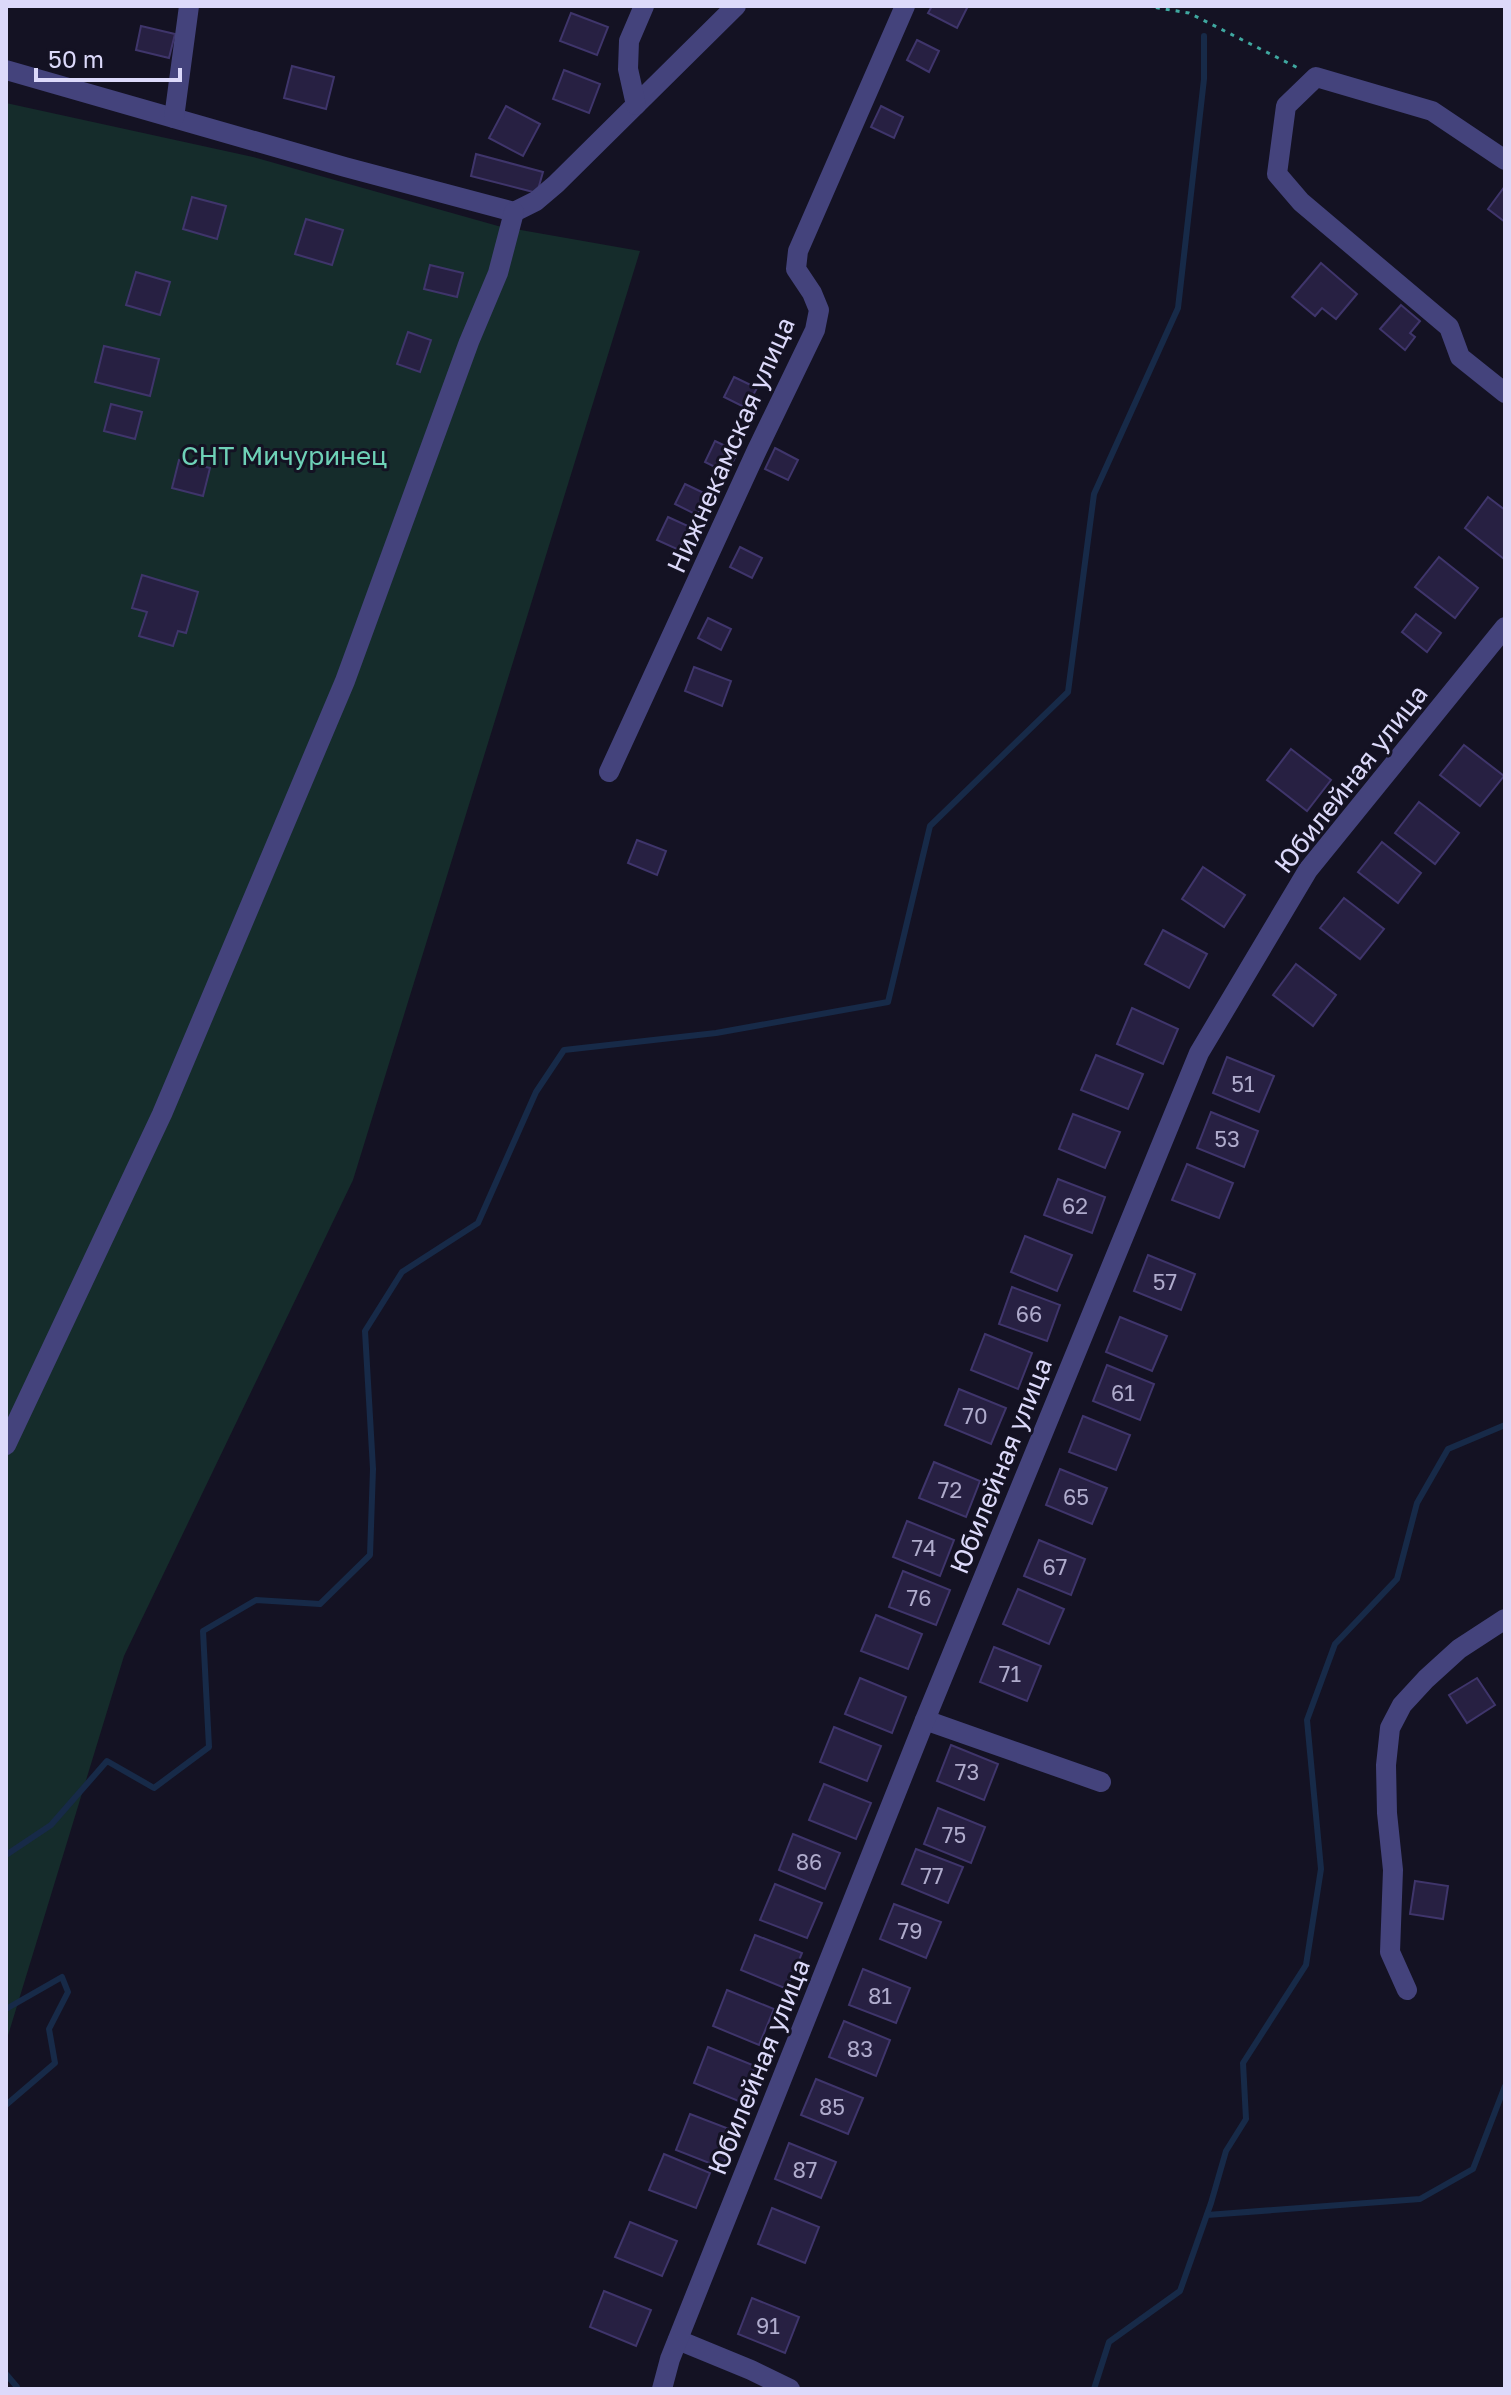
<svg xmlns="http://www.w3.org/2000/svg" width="1511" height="2395" font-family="'Golos Text',sans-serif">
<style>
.green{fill:#152c2b}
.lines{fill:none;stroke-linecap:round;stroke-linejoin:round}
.stream{stroke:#172a48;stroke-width:6}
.building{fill:#272042;stroke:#3f356b;stroke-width:2}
.path{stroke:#3fa8a0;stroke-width:3;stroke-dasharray:4 6;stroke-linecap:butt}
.minor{stroke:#44437c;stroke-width:20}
.labels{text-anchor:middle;stroke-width:6;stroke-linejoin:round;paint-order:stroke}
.number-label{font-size:22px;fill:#afabcc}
.street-label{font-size:26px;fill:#dcd9fa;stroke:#141223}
.park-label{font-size:26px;fill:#6ed1b7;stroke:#141223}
</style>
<rect width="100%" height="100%" fill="#141223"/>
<polygon class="green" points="6,103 253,157 498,226 640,251 353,1180 124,1656 6,2042"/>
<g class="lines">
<g class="stream">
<polyline points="6,1855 51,1825 107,1761 154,1788 209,1747 203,1631 256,1600 320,1604 370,1555 373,1469 365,1331 402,1272 478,1223 536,1092 564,1050 716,1033 888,1002 930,826 1068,692 1094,494 1178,308 1204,79 1204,36"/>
<polyline points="6,2009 62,1977 68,1992 49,2029 55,2063 6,2105"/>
<polyline points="1207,2215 1420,2199 1473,2169 1505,2086"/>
<polyline points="6,2374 17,2387 17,2389"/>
<polyline points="1094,2389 1109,2342 1180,2291 1211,2203 1226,2151 1246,2119 1243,2063 1306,1965 1321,1869 1307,1720 1335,1644 1397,1579 1417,1503 1448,1449 1505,1425"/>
</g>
</g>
<g class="building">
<polygon points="932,6 968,6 957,28 928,13"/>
<polygon points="571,13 608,27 597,55 560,41"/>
<polygon points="141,26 175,34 169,58 136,50"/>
<polygon points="917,40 939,51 929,72 907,60"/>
<polygon points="292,66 334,77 326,109 284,98"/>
<polygon points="564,70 600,84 589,113 553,99"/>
<polygon points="506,106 540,124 523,156 489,138"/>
<polygon points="881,106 903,117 894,138 871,127"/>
<polygon points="476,154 543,172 537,193 471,176"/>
<polygon points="1505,186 1505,222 1488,209"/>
<polygon points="192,197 226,206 217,239 183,229"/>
<polygon points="306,219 343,230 332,265 295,254"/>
<polygon points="1321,263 1357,294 1336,319 1322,308 1315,316 1292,297"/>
<polygon points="430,265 463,273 457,297 424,289"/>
<polygon points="136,272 170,282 160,315 126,305"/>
<polygon points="1401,305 1420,321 1410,333 1415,337 1405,350 1380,329"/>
<polygon points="408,332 431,340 420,372 397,364"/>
<polygon points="104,346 159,359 150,396 95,382"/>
<polygon points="734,377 757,388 746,408 724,397"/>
<polygon points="111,404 142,412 135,439 104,431"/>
<polygon points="715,441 738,452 727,473 705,462"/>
<polygon points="775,448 798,460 788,480 765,469"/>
<polygon points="179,460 210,468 203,496 172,488"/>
<polygon points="685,484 708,495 697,515 675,504"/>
<polygon points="1488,497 1505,510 1504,559 1465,528"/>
<polygon points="668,517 690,527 679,550 657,540"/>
<polygon points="740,547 762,558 752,578 730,567"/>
<polygon points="1439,557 1478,588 1455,618 1415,587"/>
<polygon points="142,575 198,592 186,633 178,631 173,646 139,636 147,612 132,608"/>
<polygon points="1416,614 1441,633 1427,652 1402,632"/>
<polygon points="708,618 731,629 721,650 698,638"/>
<polygon points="694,667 731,681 722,706 685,691"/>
<polygon points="1464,745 1504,776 1480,806 1440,775"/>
<polygon points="1291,749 1331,780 1307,811 1267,780"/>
<polygon points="1419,802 1459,833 1435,864 1395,833"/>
<polygon points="637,840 666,851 657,875 628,863"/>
<polygon points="1382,842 1421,873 1398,903 1358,872"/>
<polygon points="1203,867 1245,895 1224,927 1182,899"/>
<polygon points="1344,898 1384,929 1360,959 1320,928"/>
<polygon points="1163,930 1207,954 1189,988 1145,964"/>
<polygon points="1296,964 1336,995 1313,1026 1273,995"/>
<polygon points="1132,1008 1178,1029 1163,1064 1117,1044"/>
<polygon points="1096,1055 1143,1074 1128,1109 1081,1090"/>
<polygon points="1227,1057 1274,1076 1259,1112 1213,1093"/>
<polygon points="1211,1112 1258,1131 1244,1167 1197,1148"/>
<polygon points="1073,1114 1120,1132 1105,1168 1059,1149"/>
<polygon points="1187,1164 1233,1183 1219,1218 1172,1200"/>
<polygon points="1058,1179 1105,1197 1092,1233 1044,1215"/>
<polygon points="1025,1236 1072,1255 1057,1291 1011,1272"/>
<polygon points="1148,1255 1195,1274 1181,1310 1134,1291"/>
<polygon points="1012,1287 1060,1305 1047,1341 999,1324"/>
<polygon points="1120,1317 1167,1336 1152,1371 1106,1352"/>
<polygon points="985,1334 1032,1353 1018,1389 971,1370"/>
<polygon points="1107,1365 1154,1384 1140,1420 1093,1401"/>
<polygon points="959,1389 1006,1408 991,1444 945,1425"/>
<polygon points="1083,1416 1130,1435 1116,1470 1069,1452"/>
<polygon points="934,1462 980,1481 966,1517 919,1498"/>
<polygon points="1060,1469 1107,1488 1092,1524 1046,1505"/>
<polygon points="907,1521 954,1540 940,1576 893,1557"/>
<polygon points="1039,1540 1085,1559 1071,1595 1024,1576"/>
<polygon points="903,1571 950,1590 936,1625 889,1607"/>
<polygon points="1018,1589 1064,1609 1049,1644 1003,1624"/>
<polygon points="876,1615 922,1634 908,1669 861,1651"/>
<polygon points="994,1647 1041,1666 1027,1701 980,1682"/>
<polygon points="860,1678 906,1697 892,1733 845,1714"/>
<polygon points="1477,1678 1495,1705 1467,1723 1449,1695"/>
<polygon points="834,1727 881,1746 867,1781 820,1762"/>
<polygon points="951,1745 998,1764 984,1800 937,1781"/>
<polygon points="824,1784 871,1803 856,1839 809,1820"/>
<polygon points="938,1808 985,1827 971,1863 924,1844"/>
<polygon points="793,1834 840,1853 825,1889 779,1870"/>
<polygon points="916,1849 963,1867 948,1903 902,1884"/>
<polygon points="1415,1881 1448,1886 1443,1919 1410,1914"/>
<polygon points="775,1884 822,1903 807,1938 760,1920"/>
<polygon points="894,1904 941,1922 926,1958 880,1939"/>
<polygon points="755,1935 802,1953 787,1989 741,1970"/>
<polygon points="863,1969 910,1988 896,2023 849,2005"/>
<polygon points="727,1990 774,2009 759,2045 713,2026"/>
<polygon points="844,2021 890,2040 876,2076 829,2057"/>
<polygon points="708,2047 755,2066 741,2102 694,2083"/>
<polygon points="816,2079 863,2098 848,2134 801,2115"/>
<polygon points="690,2114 737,2132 722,2168 676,2150"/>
<polygon points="789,2143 836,2162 821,2198 775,2179"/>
<polygon points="664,2154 710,2173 696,2208 649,2190"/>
<polygon points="772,2208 819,2227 805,2263 758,2244"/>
<polygon points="630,2222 677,2241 662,2276 615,2257"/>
<polygon points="604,2291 651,2310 636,2346 590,2327"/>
<polygon points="752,2298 799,2317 785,2353 738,2334"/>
</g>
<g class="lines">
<polyline class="path" points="1146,6 1189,13 1298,68"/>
<g class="minor">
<polyline points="6,70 345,167 514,212 536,201 556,184 736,6"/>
<polyline points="636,105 628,69 629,41 644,6"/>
<polyline points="174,118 189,6"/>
<polyline points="1505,160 1432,111 1316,77 1286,106 1277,174 1301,202 1449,327 1460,357 1505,393"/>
<polyline points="609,772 757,450 815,330 819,310 812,293 796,269 798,251 905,6"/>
<polyline points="6,1445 162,1114 345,681 469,342 498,273 514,212"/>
<polyline points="925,1720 1101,1782"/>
<polyline points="1407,1990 1390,1952 1393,1870 1387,1813 1386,1765 1390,1728 1402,1705 1426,1679 1459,1649 1505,1619"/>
<polyline points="678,2340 751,2370 790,2389"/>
<polyline points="662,2389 670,2359 925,1720 1199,1053 1308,870 1505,627"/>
</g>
</g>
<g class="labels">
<g class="number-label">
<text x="1243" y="1092">51</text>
<text x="1227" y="1147">53</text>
<text x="1075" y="1214">62</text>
<text x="1165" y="1290">57</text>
<text x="1029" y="1322">66</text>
<text x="1123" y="1401">61</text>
<text x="975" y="1424">70</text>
<text x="950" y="1498">72</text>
<text x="1076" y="1505">65</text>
<text x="924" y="1556">74</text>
<text x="1055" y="1575">67</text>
<text x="919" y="1606">76</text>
<text x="1010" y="1682">71</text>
<text x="967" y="1780">73</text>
<text x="954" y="1843">75</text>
<text x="809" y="1870">86</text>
<text x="932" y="1884">77</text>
<text x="910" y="1939">79</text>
<text x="880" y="2004">81</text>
<text x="860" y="2057">83</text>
<text x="832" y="2115">85</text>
<text x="805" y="2178">87</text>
<text x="768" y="2334">91</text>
</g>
<g class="street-label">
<text transform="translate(731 445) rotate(-66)" y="9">Нижнекамская улица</text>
<text transform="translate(1351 779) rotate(-52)" y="9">Юбилейная улица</text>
<text transform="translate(1001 1466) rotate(-68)" y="9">Юбилейная улица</text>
<text transform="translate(759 2067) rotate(-68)" y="9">Юбилейная улица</text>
</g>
<g class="park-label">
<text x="284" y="465">СНТ Мичуринец</text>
</g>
</g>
<rect width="1511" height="2395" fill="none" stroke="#dcd9fa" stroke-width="16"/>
<path d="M36 68v12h144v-12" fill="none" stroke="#dcd9fa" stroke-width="4"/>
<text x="48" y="68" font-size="24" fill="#dcd9fa" stroke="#141223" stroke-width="6" paint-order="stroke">50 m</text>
</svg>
